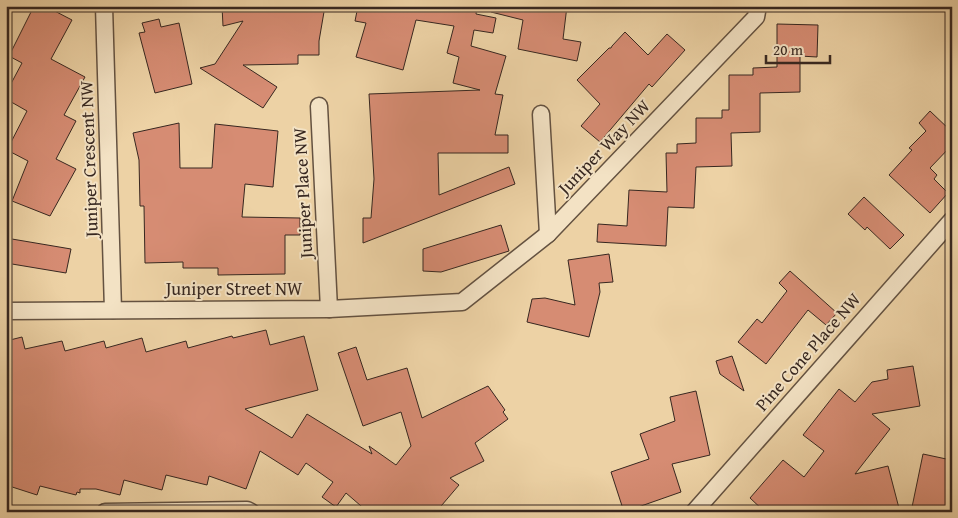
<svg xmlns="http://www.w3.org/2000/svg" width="958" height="518" font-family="'Gentium Book Plus',serif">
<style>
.building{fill:#d68c73;stroke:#372720}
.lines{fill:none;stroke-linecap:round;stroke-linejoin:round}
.street-casing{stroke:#645241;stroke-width:19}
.street{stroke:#f3e2c4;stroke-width:16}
.labels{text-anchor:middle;stroke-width:4;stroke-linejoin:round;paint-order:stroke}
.street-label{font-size:18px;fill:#372720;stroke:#f3e2c4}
</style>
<rect width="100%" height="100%" fill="#edd2a5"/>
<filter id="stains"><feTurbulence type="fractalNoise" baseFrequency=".004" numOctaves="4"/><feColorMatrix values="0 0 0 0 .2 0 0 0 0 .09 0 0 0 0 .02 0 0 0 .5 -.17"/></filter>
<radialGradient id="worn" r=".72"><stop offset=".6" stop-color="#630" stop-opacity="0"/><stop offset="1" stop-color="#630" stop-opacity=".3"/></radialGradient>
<g class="building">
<polygon points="34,6 45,6 72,20 51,59 85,77 64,115 76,121 56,159 76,169 50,216 12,201 28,161 7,150 27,111 6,99 6,93 22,63 9,56"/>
<polygon points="222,6 325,6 319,41 319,55 298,55 298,64 243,65 277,87 263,108 200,68 215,64 243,21 223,26"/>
<polygon points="358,6 434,6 458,11 458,6 477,6 476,14 496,18 493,33 474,30 471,46 506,56 495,94 503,95 495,135 508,135 508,153 438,153 439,195 509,167 515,184 363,243 363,218 371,218 374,179 369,94 480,90 453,83 459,57 447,53 454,26 416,20 403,70 356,57 366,23 355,21"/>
<polygon points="492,6 567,6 563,39 581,42 577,61 518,49 523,20 491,12"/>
<polygon points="159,19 161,27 179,23 192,84 155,93 139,33 145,32 142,23"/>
<polygon points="777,24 818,25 817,57 800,56 800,92 760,93 760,132 731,133 732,166 696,167 694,208 668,207 666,246 597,242 598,224 627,226 629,190 667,192 666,153 677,153 677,144 696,143 696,118 722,118 722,110 729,110 729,75 753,75 753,68 777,67"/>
<polygon points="625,32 648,55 667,34 685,50 652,87 649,84 600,142 581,126 600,104 577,80 609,48 611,48 612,46"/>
<polygon points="930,111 952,132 952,145 930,168 937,175 934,179 948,193 930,213 889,175 912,150 909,148 926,131 919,123"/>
<polygon points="179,123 180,168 212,168 215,124 278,131 273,187 245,184 242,217 300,218 300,235 285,235 285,274 218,275 218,268 183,268 183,262 145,263 144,206 140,206 139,160 133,133"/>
<polygon points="864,197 904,235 890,249 867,227 865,230 848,214"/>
<polygon points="501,225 509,251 441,272 423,271 423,249"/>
<polygon points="6,238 71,249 66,273 6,263"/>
<polygon points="609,254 613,282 599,283 600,292 589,337 527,322 532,299 545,298 575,305 568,260"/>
<polygon points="790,271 837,313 826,325 808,310 766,364 738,342 757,319 762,323 787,291 779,283"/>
<polygon points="266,330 270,345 304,336 318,390 245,409 292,438 307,414 372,454 369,446 396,465 411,446 401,412 363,426 338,353 356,347 367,380 407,368 422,418 488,386 505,410 503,412 508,419 475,443 484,461 450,478 459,485 436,512 368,512 346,493 336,507 322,497 333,482 306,463 298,475 260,451 246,489 209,476 207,485 166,475 162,490 124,480 120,495 96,489 80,489 80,493 77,492 76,495 40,486 37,495 6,485 6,341 22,337 25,349 62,341 65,351 104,341 106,348 142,338 146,352 186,341 188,348 232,336 233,338"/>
<polygon points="732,356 744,391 720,374 716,361"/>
<polygon points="913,366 920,406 872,414 890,429 855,474 888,466 900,512 765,512 750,498 783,460 804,477 824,451 803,435 839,389 855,402 872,382 888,379 887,370"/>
<polygon points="696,391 710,455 672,464 681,492 624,512 611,472 649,459 640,434 675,421 670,397"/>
<polygon points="923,454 951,460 947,478 952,479 952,509 940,507 940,512 911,512"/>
</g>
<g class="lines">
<g class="street-casing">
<g id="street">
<polyline points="104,6 113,310"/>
<polyline points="319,106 329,309"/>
<polyline points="541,114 548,234"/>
<polyline points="6,311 329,309 462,302 548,234 756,17 758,6"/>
<polyline points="105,512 247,510 251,512"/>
<polyline points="694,512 952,220"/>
</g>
</g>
<use href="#street" class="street"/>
</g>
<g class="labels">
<g class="street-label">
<text transform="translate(604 147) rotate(-46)" y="6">Juniper Way NW</text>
<text transform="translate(89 159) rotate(-92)" y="6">Juniper Crescent NW</text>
<text transform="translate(303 193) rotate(-93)" y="6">Juniper Place NW</text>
<text x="234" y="295">Juniper Street NW</text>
<text transform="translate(808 352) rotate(-49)" y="6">Pine Cone Place NW</text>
</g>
</g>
<rect width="958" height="518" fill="none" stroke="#edd2a5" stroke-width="25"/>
<rect x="8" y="8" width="943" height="503" fill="none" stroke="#372720" stroke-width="2.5"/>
<rect x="12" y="12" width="933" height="493" fill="none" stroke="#372720"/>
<path d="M766 55v8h64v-8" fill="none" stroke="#372720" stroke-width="2.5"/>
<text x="773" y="55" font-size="15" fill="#372720" stroke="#f3e2c4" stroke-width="4" paint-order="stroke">20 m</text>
<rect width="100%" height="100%" filter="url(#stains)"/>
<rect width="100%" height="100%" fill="url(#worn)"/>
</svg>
